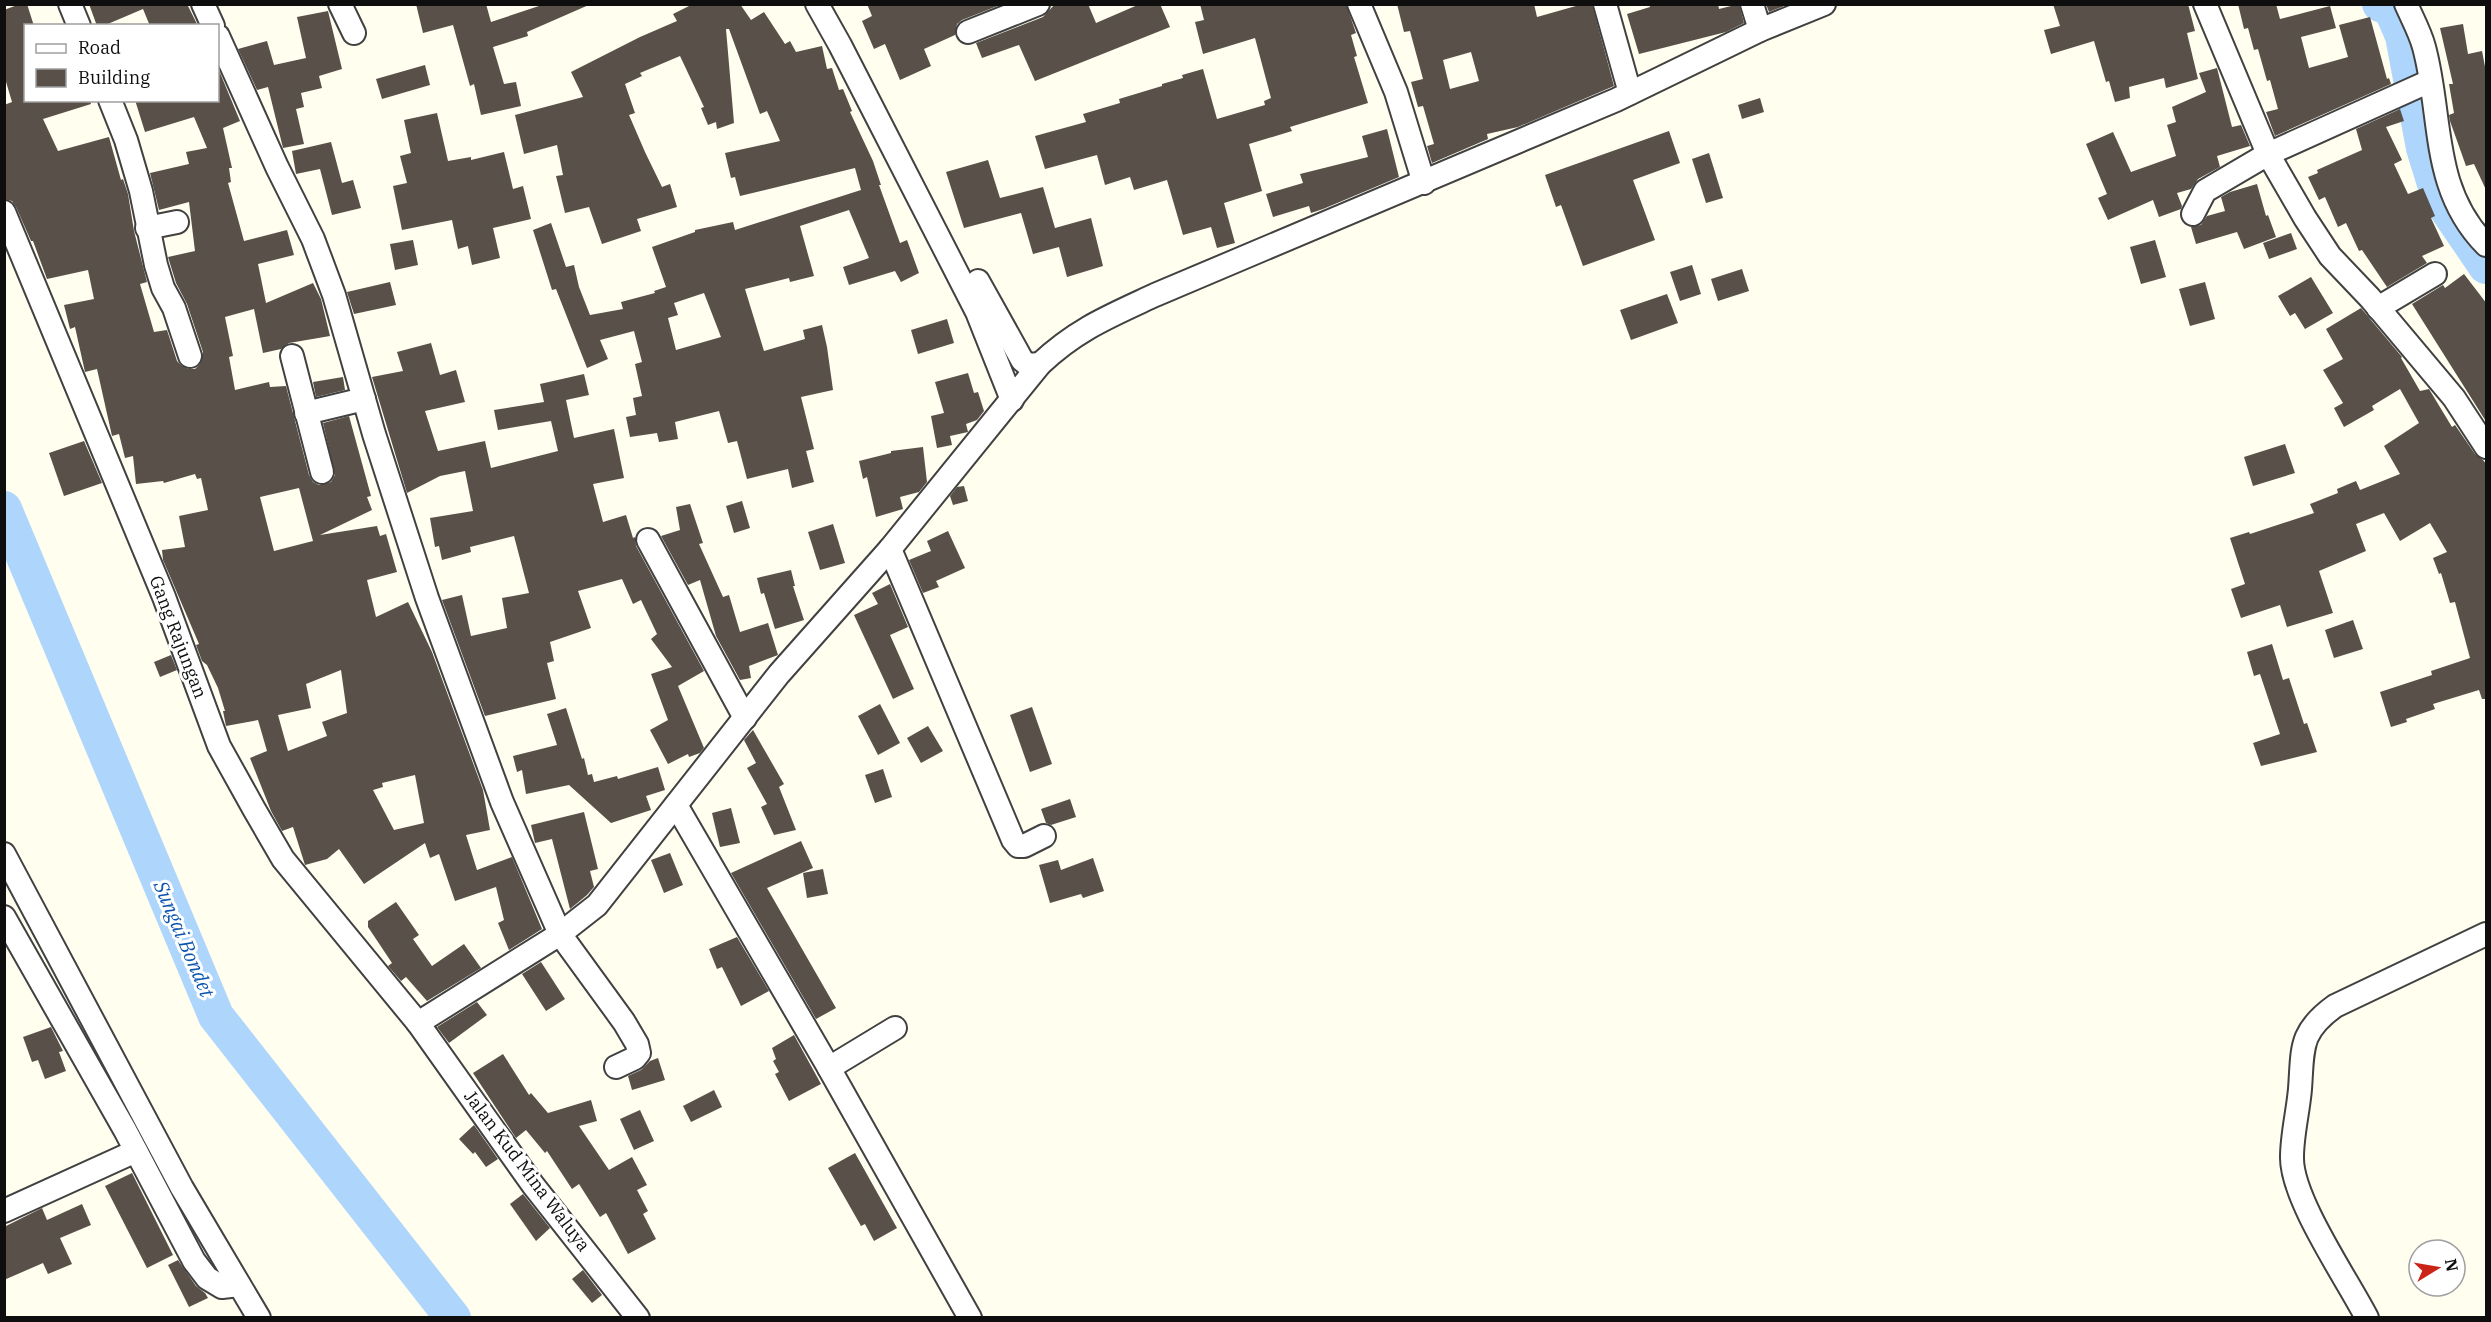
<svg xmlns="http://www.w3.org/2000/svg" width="2491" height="1322" font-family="'IBM Plex Serif',serif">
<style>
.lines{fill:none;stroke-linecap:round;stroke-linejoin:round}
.river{stroke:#aed6fc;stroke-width:36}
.building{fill:#585049;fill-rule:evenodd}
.minor-casing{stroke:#414141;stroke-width:26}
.minor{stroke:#fff;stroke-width:22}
.labels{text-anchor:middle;stroke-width:6;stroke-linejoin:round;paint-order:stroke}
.street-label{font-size:18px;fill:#0e0e0e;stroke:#fff}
.water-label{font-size:20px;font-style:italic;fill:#0b54ac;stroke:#fff}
</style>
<rect width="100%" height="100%" fill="#fffeef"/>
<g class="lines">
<g class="river">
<polyline points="2380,4 2391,8 2403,36 2424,148 2439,197 2486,266"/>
<polyline points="4,509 216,1016 453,1318"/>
</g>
</g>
<g class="building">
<path d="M20 4H27L34 26H26V100H90L91 104 43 119 58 151 109 137 121 180 123 179 128 194 134 231 147 282 140 284 154 332 167 330 177 361 182 366 188 369H195L200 364 203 352 187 304 176 283 168 257 195 251 189 202 159 210 150 173 189 164 186 152 207 148 194 117 145 132 135 100H218V68L240 121 223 128 232 168H229L231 182 228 183 244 241 287 230 294 255 258 264 266 303 313 283 321 299 330 336 289 343 281 349 263 353 254 309 225 317 233 356 229 357 235 390 269 382 270 387 286 386 309 475 313 482 319 485 331 482 335 475 323 423 349 416 371 496 367 497 372 510 320 535 377 526 380 536 386 534 397 572 367 580 376 617 408 602 432 652 483 790 490 830 466 835 477 870 512 857 542 929 509 950 498 923 504 920 496 887 455 901 439 854 430 858 425 843 364 884 339 849 327 859 305 865 293 827 282 831 271 811 250 758 267 751 258 720 226 726 223 711H225L218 688 207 665 202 661 196 645 199 644 163 560 162 550 185 547 179 516 208 510 201 478 197 479 195 474 164 483 163 481 136 484 133 456 125 458 119 434 112 436 97 369 85 372 75 327 70 329 64 305 94 299 88 270 47 279 33 241H31L16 207 12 201 4 199V105L12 102 4 75V10ZM299 488 313 541 274 551 260 497ZM341 670 347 713 322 722 327 736 288 751 278 715 311 708 306 684ZM415 775 424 823 394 830 373 790 383 787 382 783Z"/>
<polygon points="89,4 187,4 198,26 150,26 143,9 103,26 97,26"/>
<polygon points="416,4 486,4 491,22 545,4 591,4 527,32 528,36 493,47 504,84 516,82 521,106 481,115 474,84 470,86 453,25 423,33"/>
<path d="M693 4H740L751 20 764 12 785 44 790 41 796 52 822 46 827 69 832 68 839 90 843 89 852 111 850 112 873 161 881 185H879L900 243 907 240 919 273 901 282 895 271 849 285 843 267 869 258 849 210 800 226 814 276 790 282 789 278 745 289 764 351 805 339 803 330 822 325 827 347 833 390 801 397 814 449 806 451 814 482 792 488 788 469 747 479 737 441 728 443 719 411 675 422 678 439 659 442 657 433 630 437 626 417 636 415 633 398 642 396 635 364 642 362 634 331 600 340 608 359 587 368 556 289 552 290 533 230 551 223 566 267 574 265 579 287 590 315 623 309 621 302 655 293 654 291 666 287 652 247 695 232V230L733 222 735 230 861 190 855 168 740 196 735 177 731 178 725 153 780 141 767 111 760 114 729 29H726L734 123 717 129 716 122 708 125 701 108 704 107 680 56 640 73 642 76 625 84 635 113 629 115 645 152 662 187 670 184 677 207 637 219 641 231 602 244 589 207 565 213 556 176 563 175 557 145 524 154 515 115 583 97 571 72 640 37 677 21 673 14ZM704 293 721 337 676 350 668 318 678 315 674 303Z"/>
<polygon points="867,4 999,4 1000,5 962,20 957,24 955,35 924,49 931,66 900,80 885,44 874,49 862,21 872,16"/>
<polygon points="1055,4 1088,4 1096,23 1140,4 1160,4 1170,27 1035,81 1019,45 982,58 976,43 1043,17"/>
<polygon points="1200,4 1346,4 1356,33 1351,35 1357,56 1354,57 1368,103 1290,127 1292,131 1249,144 1262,191 1224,203 1235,243 1217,248 1211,227 1183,235 1167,180 1134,190 1130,177 1105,185 1097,155 1045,169 1035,136 1086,122 1083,114 1120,103 1119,99 1162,86 1162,84 1183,78 1182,75 1203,69 1217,119 1265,105 1264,101 1271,98 1255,38 1203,54 1195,22 1204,20"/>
<path d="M1397 4H1534L1537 17 1583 4H1592L1614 86 1518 127 1487 134 1488 139 1432 163 1427 146 1434 144 1423 106 1418 107 1411 82 1423 79 1410 31 1404 32ZM1471 52 1479 81 1450 89 1443 60Z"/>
<polygon points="1649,4 1718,4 1719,9 1739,4 1744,23 1726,32 1639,54 1627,14 1650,7"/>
<polygon points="1766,4 1784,4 1784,6 1769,12"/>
<polygon points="2053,4 2188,4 2195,31 2187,33 2198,79 2166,88 2164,78 2129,87 2130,98 2115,102 2109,81 2106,82 2094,41 2051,54 2044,30 2060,26"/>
<polygon points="2238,4 2276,4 2280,19 2330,6 2336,28 2301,37 2309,68 2348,57 2339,25 2370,17 2387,79 2389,78 2391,84 2275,136 2266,112 2278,109 2270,80 2267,81 2258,49 2254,50 2248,28 2244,29"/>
<polygon points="328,11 342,69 319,76 322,88 301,93 304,107 296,109 304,144 283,148 268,87 257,90 238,49 267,41 274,65 306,58 297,17"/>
<polygon points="2463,24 2468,54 2482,51 2487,77 2487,192 2474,164 2466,166 2450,121 2449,115 2454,113 2449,84 2453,84 2440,28"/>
<polygon points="425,65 430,85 382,99 376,79"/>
<polygon points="2217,68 2232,127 2241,125 2250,146 2217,156 2220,167 2198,179 2191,189 2177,193 2182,206 2181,209 2159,217 2153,200 2108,220 2098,198 2107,194 2086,144 2113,132 2131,172 2176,156 2167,125 2176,122 2172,107 2206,92 2199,73"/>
<polygon points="1760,98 1764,112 1742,119 1738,105"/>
<polygon points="2400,109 2404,121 2386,127 2402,160 2394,164 2408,194 2423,188 2435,216 2431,218 2444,246 2422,256 2427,263 2387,287 2362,250 2359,251 2346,223 2338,227 2325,197 2319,200 2308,177 2318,173 2317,170 2362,150 2356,129"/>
<polygon points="437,113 448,161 471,157 471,160 504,152 513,189 523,186 531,219 493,228 500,258 472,265 468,246 458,249 452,220 402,230 393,186 407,183 400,156 411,153 404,120"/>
<polygon points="1387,129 1399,177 1323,209 1311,213 1309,206 1273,217 1266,194 1303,183 1300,174 1368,157 1362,136"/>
<polygon points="1669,131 1680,163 1633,180 1655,240 1583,266 1561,205 1556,207 1545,175"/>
<polygon points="331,142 342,183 353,180 361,208 332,215 320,169 296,174 292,151"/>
<polygon points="1709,153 1723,198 1706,203 1692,159"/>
<polygon points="988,160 1000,198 1043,187 1055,228 1091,218 1103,266 1067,277 1059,247 1033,254 1021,213 964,228 946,172"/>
<polygon points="2257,184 2266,216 2268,215 2276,237 2244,249 2237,232 2196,244 2191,227 2201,225 2207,216 2225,211 2221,197 2230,192"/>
<polygon points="2291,233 2297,249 2269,259 2263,243"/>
<polygon points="413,240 418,265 395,270 390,244"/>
<polygon points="2155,240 2166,277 2141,284 2130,247"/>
<polygon points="1692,265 1701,294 1680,301 1670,272"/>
<polygon points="1742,269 1749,291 1718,301 1711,279"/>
<polygon points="2464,274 2487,304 2487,423 2412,304 2443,285 2445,288"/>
<polygon points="2311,277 2333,313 2305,329 2295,313 2290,316 2278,296"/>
<polygon points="390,282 396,305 354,314 347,292"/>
<polygon points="2205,282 2215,319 2190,326 2179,289"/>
<polygon points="1667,294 1678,323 1631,340 1620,310"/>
<polygon points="2361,308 2402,357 2401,358 2420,391 2429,389 2452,427 2455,425 2475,454 2483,460 2487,465 2487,699 2482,699 2479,690 2433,704 2435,709 2406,719 2407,722 2391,727 2380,692 2432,675 2431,671 2470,658 2455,602 2450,603 2441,573 2439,574 2433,558 2447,552 2430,523 2400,541 2384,513 2356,524 2366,551 2319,571 2333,613 2287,627 2280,605 2241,618 2231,589 2245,584 2230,538 2249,532 2250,534 2314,513 2310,504 2338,493 2337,489 2356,481 2360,490 2400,474 2384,446 2419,423 2400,389 2372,406 2374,410 2344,427 2334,408 2343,403 2323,370 2343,359 2326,329"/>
<polygon points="947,319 954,343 918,354 911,330"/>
<polygon points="431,343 440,375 456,370 465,402 425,411 438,451 485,441 491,468 558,451 551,421 498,430 494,410 544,402 540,384 584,374 589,395 566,400 574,438 614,429 624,478 593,484 603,522 626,515 633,538 635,537 636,546 704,671 678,686 704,748 700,753 689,757 688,754 668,764 650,730 668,720 651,674 672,667 651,639 657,634 641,600 633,604 622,579 578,591 591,628 550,642 554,661 547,663 556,699 485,716 442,600 462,595 471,636 507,628 502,598 529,593 514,536 470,547 471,552 442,560 439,546 435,547 430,518 473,511 465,471 440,476 407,493 372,377 403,371 397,352"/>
<polygon points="968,373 974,393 978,392 984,411 977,420 966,424 968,432 950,436 952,445 937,448 931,416 944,413 935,382"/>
<polygon points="343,377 345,390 316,397 313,382"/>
<polygon points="84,441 102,483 64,496 49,453"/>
<polygon points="2285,444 2295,473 2253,486 2244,457"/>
<polygon points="923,447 927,482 919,492 900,497 903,509 876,517 867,477 863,479 859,461 891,453 891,451"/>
<polygon points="964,486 968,501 953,505 950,496 957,487"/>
<polygon points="742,501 750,528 734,533 726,506"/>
<polygon points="690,504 703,543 699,544 723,597 729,595 740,632 768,623 778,655 749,666 751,678 740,680 716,636 700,580 688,585 661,536 680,530 676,507"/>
<polygon points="833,524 845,563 820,570 808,532"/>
<polygon points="948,531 965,568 936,581 939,587 923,593 909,560 931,551 927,541"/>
<polygon points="791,570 795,586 793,586 804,620 775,629 764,593 761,594 757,578"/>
<polygon points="890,584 908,627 890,635 914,689 893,699 854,615 878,604 872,593"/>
<polygon points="2353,620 2363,649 2334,658 2325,630"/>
<polygon points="2272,644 2283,680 2289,678 2304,724 2307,723 2317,752 2261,766 2253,743 2280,734 2260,674 2254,676 2247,652"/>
<polygon points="171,655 177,670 160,677 154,662"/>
<polygon points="880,704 900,743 878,755 858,716"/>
<polygon points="1032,707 1052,764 1030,772 1010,715"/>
<polygon points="566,708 582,759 584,758 588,775 592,774 594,782 617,776 618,779 658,767 665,790 646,796 651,810 611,823 569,785 526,794 522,770 517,772 513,756 557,745 547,714"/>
<polygon points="928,726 943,751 921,763 907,738"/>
<polygon points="753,730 784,784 779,787 796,830 774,835 761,807 767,804 747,768 756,763 744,740"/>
<polygon points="883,769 892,797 875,803 865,775"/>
<polygon points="1070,799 1076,817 1051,825 1046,823 1041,809"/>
<polygon points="731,808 740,843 720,847 712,813"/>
<polygon points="584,812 598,869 590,871 594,887 587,895 570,909 552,839 535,843 531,825"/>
<polygon points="801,841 813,868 767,888 836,1008 816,1019 731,873"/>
<polygon points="670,853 683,885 664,893 651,860"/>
<polygon points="1093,858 1104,891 1083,898 1081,894 1050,903 1039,865 1058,860 1061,870"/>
<polygon points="823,869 828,894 807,898 803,873"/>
<polygon points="396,902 419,935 413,939 432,966 464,944 481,968 427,1001 406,977 401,981 388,966 392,963 368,927 368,921"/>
<polygon points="737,937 769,991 741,1006 722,967 717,969 709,949"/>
<polygon points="541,962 565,999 546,1011 522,974"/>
<polygon points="477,1002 487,1015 449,1043 437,1027"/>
<polygon points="51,1027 63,1051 59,1052 66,1071 45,1079 38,1060 32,1062 23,1037"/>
<polygon points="794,1035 821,1084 789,1101 775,1074 779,1072 773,1061 776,1059 772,1048"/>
<polygon points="503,1054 529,1095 531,1093 548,1113 591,1100 597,1121 579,1126 609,1170 632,1157 647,1185 637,1190 648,1211 643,1214 656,1239 628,1254 606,1213 600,1217 579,1184 572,1189 547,1151 545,1153 526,1130 516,1138 473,1073"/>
<polygon points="658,1058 665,1080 632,1090 628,1076 641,1070 650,1061"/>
<polygon points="714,1090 722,1107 691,1122 683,1106"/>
<polygon points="640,1110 654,1141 634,1150 620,1119"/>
<polygon points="474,1125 498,1159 486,1167 475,1152 473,1154 459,1139"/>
<polygon points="855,1153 897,1228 874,1241 865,1224 861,1226 828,1168"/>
<polygon points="132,1173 173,1255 147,1268 105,1186"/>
<polygon points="523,1194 550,1228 536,1241 510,1204"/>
<polygon points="82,1204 91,1225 60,1238 72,1264 48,1274 43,1263 4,1280 4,1227 42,1208 47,1220"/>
<polygon points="178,1260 196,1286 205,1293 208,1298 189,1307 168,1265"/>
<polygon points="583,1270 602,1295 592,1303 572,1279"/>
</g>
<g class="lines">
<g class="minor-casing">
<g id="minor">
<polyline points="70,4 79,26"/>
<polyline points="203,4 213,26"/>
<polyline points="340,4 354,33"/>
<polyline points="817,4 840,45 977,312 1012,400"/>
<polyline points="1359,4 1396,92 1424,183"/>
<polyline points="1605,4 1630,93"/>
<polyline points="1752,4 1760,30"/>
<polyline points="2205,4 2268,154 2305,218 2330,256 2370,298 2454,398 2486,447"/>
<path d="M2406 4C2412 18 2420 32 2424 47 2443 117 2430 188 2486 245"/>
<polyline points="968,32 1038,4"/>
<polyline points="218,36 277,167 313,239 334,295 374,434 427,598 502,802 560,934 624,1022 637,1044 639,1053 635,1058 616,1067"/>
<polyline points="110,100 126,140 141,191 156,265 163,288 174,308 190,356"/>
<polyline points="4,212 164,597 219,746 254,809 283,859 418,1023 533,1185 638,1318"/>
<polyline points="2193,214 2205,191 2268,154 2430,81"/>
<polyline points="147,228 177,222"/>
<polyline points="978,281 1022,360 1028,365 1040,364"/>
<polyline points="2378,308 2435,274"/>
<polyline points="292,356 322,472"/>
<polyline points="306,413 364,399"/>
<polyline points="648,540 745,718"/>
<polyline points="890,549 1013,840 1018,846 1024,846 1044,836"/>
<polyline points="676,805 829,1068 895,1028"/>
<polyline points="4,854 182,1188 259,1318"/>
<polyline points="4,917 125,1130 194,1261 207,1278 222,1287 239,1285"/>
<path d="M418 1023 560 934 597 905 779 674 890 549 1040 364C1077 329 1110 316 1155 295L1616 100 1760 30 1824 4"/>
<polyline points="829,1068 970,1318"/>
<polyline points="4,1211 136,1151"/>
<path d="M2367 1318C2347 1279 2291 1198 2292 1157 2292 1135 2298 1112 2300 1089 2303 1048 2299 1032 2335 1006L2486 934"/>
</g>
</g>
<use href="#minor" class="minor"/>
</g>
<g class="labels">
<g class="street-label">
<text transform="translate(178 637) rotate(69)" y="6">Gang Rajungan</text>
<text transform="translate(527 1171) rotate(53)" y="6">Jalan Kud Mina Waluya</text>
</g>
<g class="water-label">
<text transform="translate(184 939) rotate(67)" y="7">Sungai Bondet</text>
</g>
</g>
<rect width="2491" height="1322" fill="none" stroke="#0e0e0e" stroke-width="12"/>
<rect x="24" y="24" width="195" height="78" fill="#ffffff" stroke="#9f9f9f" stroke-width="1.5"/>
<rect x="36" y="44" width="30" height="9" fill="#ffffff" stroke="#9f9f9f" stroke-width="1.5"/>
<text x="78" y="54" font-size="18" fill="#0e0e0e">Road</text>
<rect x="36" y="69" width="30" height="18" fill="#585049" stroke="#9f9f9f" stroke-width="1.5"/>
<text x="78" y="84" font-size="18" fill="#0e0e0e">Building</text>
<g transform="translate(2437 1268) rotate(79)"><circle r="28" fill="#ffffff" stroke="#9f9f9f" stroke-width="1.5"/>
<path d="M0-4.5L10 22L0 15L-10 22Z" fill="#cc2318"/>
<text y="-9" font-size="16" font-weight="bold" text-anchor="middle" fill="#0e0e0e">N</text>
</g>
</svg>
